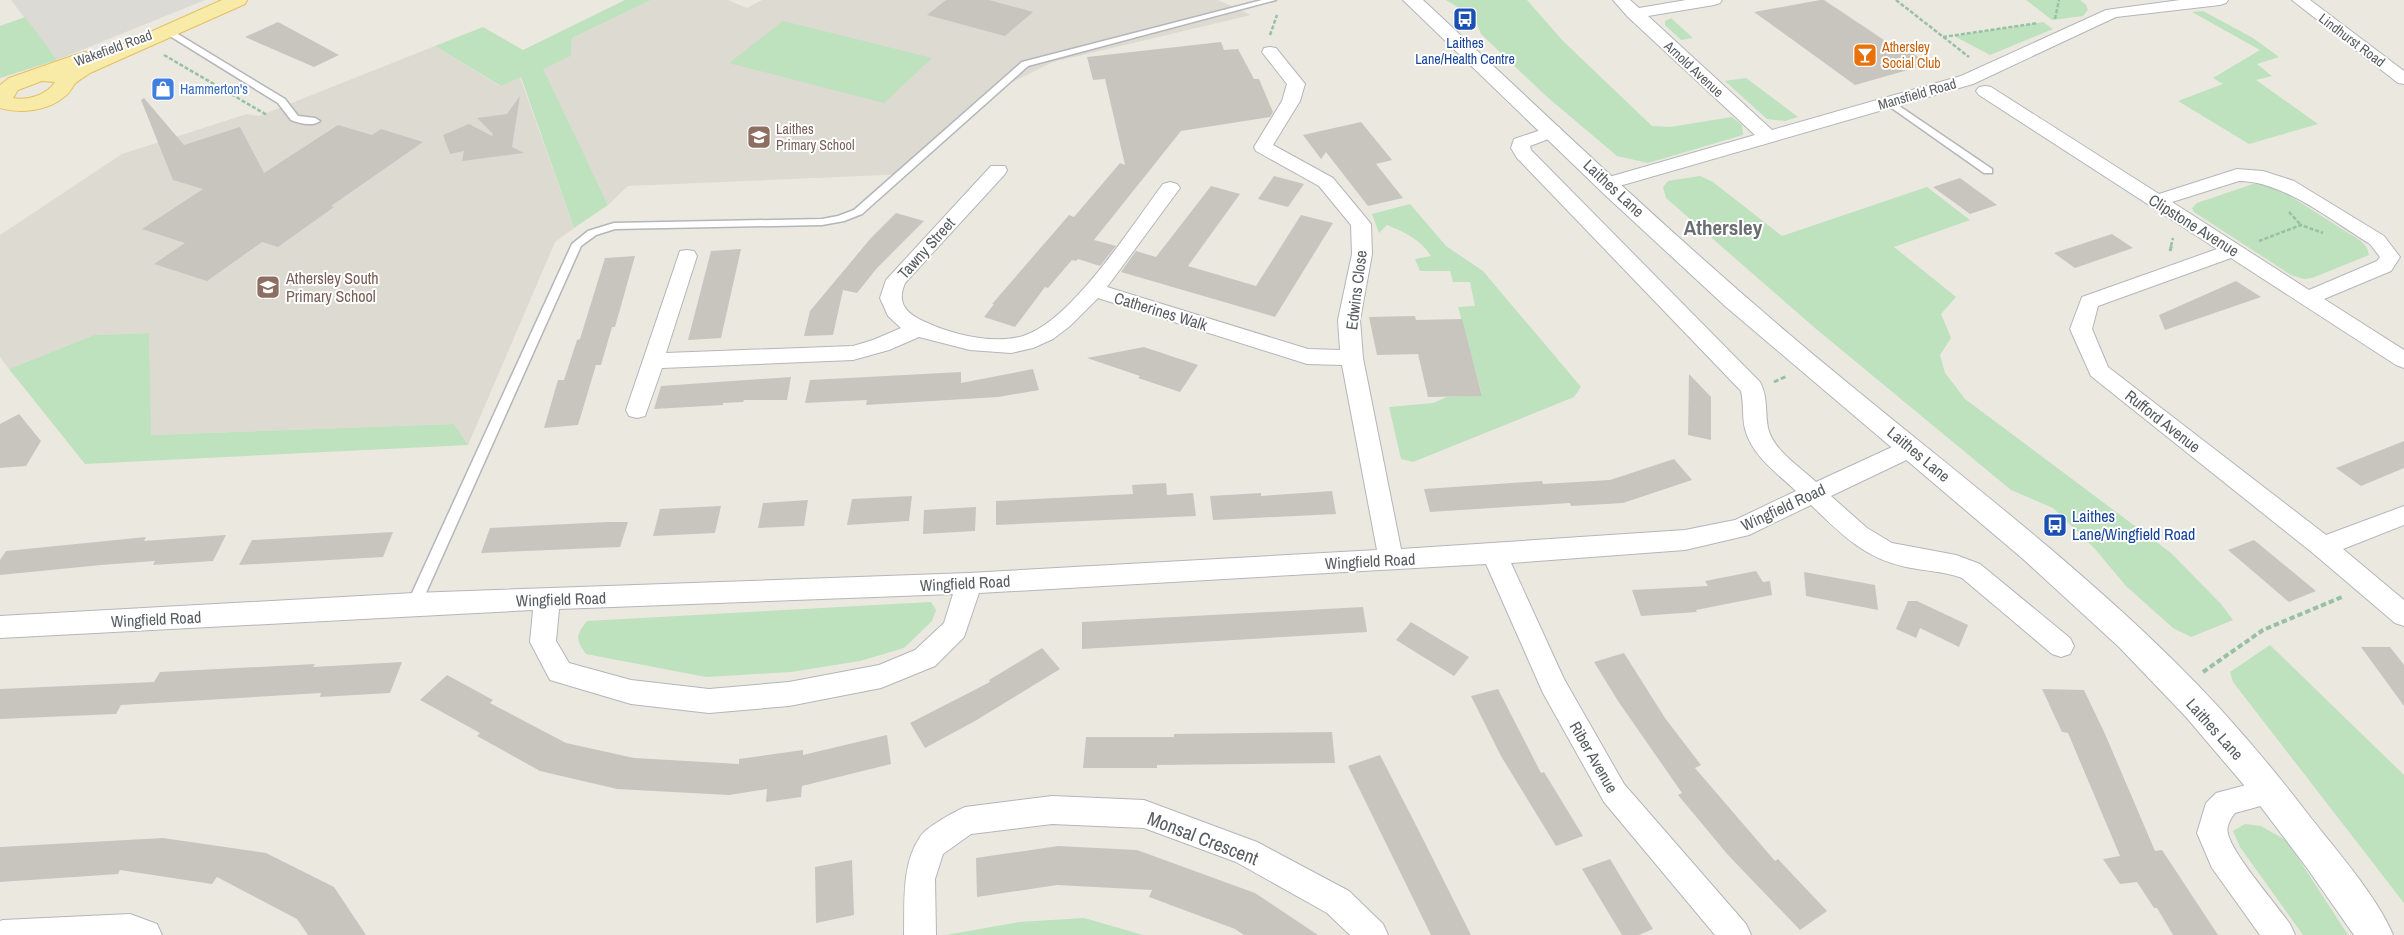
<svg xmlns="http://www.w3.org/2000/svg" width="2404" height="935" font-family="'Archivo Narrow',sans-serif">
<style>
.industrial{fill:#dcdad5}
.education{fill:#dddad1}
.green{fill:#bee1be}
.building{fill:#c8c5bf}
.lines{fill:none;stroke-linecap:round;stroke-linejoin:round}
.service-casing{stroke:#b3b6ba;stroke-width:3}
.minor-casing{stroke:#b3b6ba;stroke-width:2}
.secondary-casing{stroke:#b2b5ba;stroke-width:2}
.primary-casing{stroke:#e5bf5f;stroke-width:2}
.path-far2{stroke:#98c1a3;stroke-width:2.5;stroke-dasharray:4 2;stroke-linecap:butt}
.path-far1{stroke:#98c1a3;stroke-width:3;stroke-dasharray:5 2.5;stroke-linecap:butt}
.path{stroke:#98c1a3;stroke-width:4;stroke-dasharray:5.5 3;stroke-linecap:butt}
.service{fill:#fff;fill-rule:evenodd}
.minor{fill:#fff;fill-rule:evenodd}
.secondary{fill:#fff;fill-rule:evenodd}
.primary{fill:#f8eba8;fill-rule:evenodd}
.labels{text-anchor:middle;stroke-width:4;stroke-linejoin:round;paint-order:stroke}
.far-street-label{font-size:14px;fill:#595c60;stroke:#fff}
.far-transit-label{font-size:14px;fill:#164399;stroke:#fff}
.far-food-label{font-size:14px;fill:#c56008;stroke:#fff;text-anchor:start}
.far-shop-label{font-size:14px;fill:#366cbe;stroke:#fff;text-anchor:start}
.far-education-label{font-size:14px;fill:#785e54;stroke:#fff;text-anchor:start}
.street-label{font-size:16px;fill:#595c60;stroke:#fff}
.education-label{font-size:16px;fill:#785e54;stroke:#fff;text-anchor:start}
.transit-label{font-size:16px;fill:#164399;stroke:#fff;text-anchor:start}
.near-street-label{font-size:19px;fill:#595c60;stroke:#fff}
.district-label{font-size:21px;font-weight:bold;fill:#6a6e72;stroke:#fff}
</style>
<rect width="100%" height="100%" fill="#ebe8e0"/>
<polygon class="industrial" points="11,0 205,0 57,60"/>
<g class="education">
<polygon points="651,0 728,0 747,8 762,0 1218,0 1251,15 1053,62 976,100 908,174 628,186 608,205 542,69 571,56 572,38"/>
<polygon points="435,46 500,86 520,77 574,228 555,242 468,445 454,424 150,435 149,333 94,335 9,369 0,357 0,235 122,154 247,114 259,116"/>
</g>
<g class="green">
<polygon points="625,0 651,0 572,38 571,56 543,69 608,205 574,228 521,77 501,86 435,46 483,27 523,50"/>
<polygon points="1446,0 1527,0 1563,41 1652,126 1670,127 1732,117 1742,125 1743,135 1648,163 1617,156 1546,96 1481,34 1474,17"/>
<polygon points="2026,0 2080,0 2086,5 2088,10 2083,16 2052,20"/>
<polygon points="2203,11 2253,38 2279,57 2257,64 2272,76 2256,80 2318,124 2249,144 2178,101 2223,84 2213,78 2260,50 2192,12"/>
<polygon points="25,17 57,60 0,78 0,26"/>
<polygon points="1671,18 1693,38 1681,40 1665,25 1665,21"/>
<polygon points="783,21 932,58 884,103 729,63"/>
<polygon points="2043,22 2053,29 1990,55 1954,36"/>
<polygon points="1746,78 1798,117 1785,121 1767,119 1725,81"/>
<polygon points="1700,176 1713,182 1782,236 1927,187 1970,220 1894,247 1956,297 1941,314 1951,338 1940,355 1945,373 1965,399 2171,553 2221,604 2233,620 2191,637 2173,628 2126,586 2095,549 2053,508 2011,490 1815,328 1666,198 1663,187 1668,181"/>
<polygon points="2253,184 2265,184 2279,189 2361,241 2367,248 2369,255 2312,278 2304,279 2291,275 2194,212 2192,208 2197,203"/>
<path d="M1410 204 1446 246 1483 271 1581 387 1574 397 1413 462 1401 459 1389 407 1433 403 1447 397 1482 395 1458 307 1475 306 1470 282H1453L1450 271H1420L1415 259 1431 256C1420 239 1406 233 1387 225L1379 233 1372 214Z"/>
<polygon points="149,333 151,435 454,424 468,445 85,464 9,369 94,335"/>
<path d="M931 602 936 610 932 621 904 648 860 661 791 672 706 677 586 654C575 639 576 635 587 621Z"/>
<polygon points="2270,645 2404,775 2404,903 2233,682 2230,672"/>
<polygon points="2245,824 2261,826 2287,841 2348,935 2303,935 2240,847 2233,831"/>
<polygon points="1084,918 1143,935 946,935 1019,922"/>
</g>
<g class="building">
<polygon points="946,0 989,0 1033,12 1005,36 927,15"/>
<polygon points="1820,0 1824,0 1893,46 1899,44 1929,64 1855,85 1754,12"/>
<polygon points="278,22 339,55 314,67 245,37"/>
<polygon points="1221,42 1224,50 1238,49 1254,79 1259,79 1273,112 1270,117 1181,131 1094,240 1116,246 1100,266 1078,259 1076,261 1072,260 1048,288 1045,287 1015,327 984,317 994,304 992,304 1069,215 1074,217 1120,163 1125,165 1105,79 1093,80 1087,57"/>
<polygon points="520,96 512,147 524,153 462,161 464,151 450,154 443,135 469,124 492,136 493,134 477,118 507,114"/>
<polygon points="144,98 184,145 240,127 264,173 338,125 372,135 381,129 423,142 331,206 334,207 278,247 262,242 207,281 154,264 185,243 142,229 203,189 173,180 141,100"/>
<polygon points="1361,122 1392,160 1376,164 1403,198 1368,206 1326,152 1321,159 1303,135"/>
<polygon points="1274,176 1304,184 1288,207 1258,199"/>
<polygon points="1960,178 1997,205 1970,214 1933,187"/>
<polygon points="1211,186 1240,194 1188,266 1256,286 1301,215 1333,223 1275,317 1121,272 1136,251 1156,257"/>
<polygon points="896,213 924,221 877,268 857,293 843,290 833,335 804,336 810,311 871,238"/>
<polygon points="2112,234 2133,248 2075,268 2054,253"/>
<polygon points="741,249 721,338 688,340 711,251"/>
<polygon points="635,256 615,327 612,327 601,365 596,365 578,425 544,428 558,380 564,380 577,340 580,339 605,258"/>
<polygon points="2236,281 2261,297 2165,330 2159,315"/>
<polygon points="1415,316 1416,320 1462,319 1482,396 1428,397 1418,354 1377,355 1369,317"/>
<polygon points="1144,347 1198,365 1180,392 1138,378 1140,376 1087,358"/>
<polygon points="1033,369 1039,390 998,397 866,405 867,400 805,403 810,380 961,372 961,383"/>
<polygon points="1689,374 1711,397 1711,440 1688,435"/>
<polygon points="791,377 787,400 744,400 743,402 723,403 723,405 654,409 661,386"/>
<polygon points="19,414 41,441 26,466 0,468 0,424"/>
<polygon points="2404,441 2404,468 2361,486 2336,468"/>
<polygon points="1674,459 1692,480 1623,503 1571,506 1570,503 1430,512 1424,489 1542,481 1543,484 1610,480"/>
<polygon points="1166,483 1167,495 1193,493 1196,516 996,525 996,501 1133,494 1132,485"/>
<polygon points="1332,491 1336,514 1213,520 1210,496 1261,493 1261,496"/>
<polygon points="912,496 909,521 847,525 852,499"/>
<polygon points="808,500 804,526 758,528 763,503"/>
<polygon points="721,506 715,533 653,536 660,509"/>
<polygon points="976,507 975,531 923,534 924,510"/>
<polygon points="607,522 628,522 620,547 481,553 490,528"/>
<polygon points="393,532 383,557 239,565 252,540"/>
<polygon points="226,535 213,561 153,565 155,561 101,565 0,575 0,560 6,551 146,537 144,541"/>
<polygon points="2254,540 2316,591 2289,602 2228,550"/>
<polygon points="1756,571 1763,582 1770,581 1772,595 1696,610 1697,612 1641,616 1632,590 1708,586 1705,581"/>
<polygon points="1804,572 1875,585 1878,610 1806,596"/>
<polygon points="1908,601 1917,601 1968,625 1959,647 1920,628 1916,638 1896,629"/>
<polygon points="1363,607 1367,632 1082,649 1082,622"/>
<polygon points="1411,622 1469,657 1454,676 1396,640"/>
<polygon points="2361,647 2390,647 2404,665 2404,706"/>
<polygon points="1042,648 1060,669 975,721 925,748 910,723 990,682 989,680"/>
<polygon points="1624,653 1665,718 1701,765 1695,768 1775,861 1778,859 1827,911 1800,930 1728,855 1678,795 1682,793 1618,701 1594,662"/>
<polygon points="402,662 390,693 320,697 321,693 121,705 116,714 0,719 0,689 154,682 160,672 315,664 313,667"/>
<polygon points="447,675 493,700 490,703 566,743 634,758 739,764 739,759 803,750 803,755 887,735 891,764 802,786 801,797 766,802 767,789 729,795 617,789 540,771 477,736 480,733 420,700"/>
<polygon points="1498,689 1541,773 1544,772 1583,836 1556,846 1501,756 1471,696"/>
<polygon points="2042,689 2084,690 2105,734 2155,851 2162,850 2218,935 2173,935 2157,908 2154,908 2137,882 2120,884 2103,859 2120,856 2068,733 2062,732"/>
<polygon points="1332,732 1335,763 1157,765 1157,768 1083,768 1086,737 1174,737 1174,734"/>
<polygon points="1380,755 1423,839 1471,935 1431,935 1348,766"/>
<polygon points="163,838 266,853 334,887 366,935 308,935 297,919 217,877 212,884 120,870 118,874 0,882 0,847"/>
<polygon points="1058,846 1137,850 1255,893 1318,935 1244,935 1235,929 1149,897 1152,890 1057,885 977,897 976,858"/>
<polygon points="1610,859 1631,894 1653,929 1639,935 1622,935 1582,869"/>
<polygon points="852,860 854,915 816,923 815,867"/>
</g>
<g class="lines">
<g class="service-casing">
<g id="service">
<polygon points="1262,0 1276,0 1028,66 862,214 844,221 822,225 615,229 596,235 581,246 421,604 419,608 414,610 409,608 407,604 572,244 588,231 614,223 822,219 838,216 854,210 1022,62"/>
<path d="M168 28 285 99 298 116 315 118 320 121C312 127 299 123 291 120L278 103 165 33 164 31Z"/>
<polygon points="1889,99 1992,169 1992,173 1984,173 1886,104 1886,100"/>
</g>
</g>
<g class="minor-casing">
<g id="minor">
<polygon points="1613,0 1630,0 1639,8 1686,0 1722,0 1720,3 1714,5 1648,16 1772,130 1961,76 2106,10 2180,0 2228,0 2226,3 2220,5 2116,17 1973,84 1609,189 1602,187 1599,183 1602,179 1755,135 1628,17"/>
<polygon points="2292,0 2310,0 2404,71 2404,84 2398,83"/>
<path d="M1270 47 1276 48 1305 84 1300 101 1273 145 1333 178 1371 224 1372 254 1360 320 1363 358 1401 549 1685 530 1735 520 1796 491C1777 473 1752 456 1745 429 1742 417 1744 403 1741 391L1517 158 1511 148 1514 139 1553 126 1559 127 1562 131 1559 135 1530 146 1531 150 1760 382C1768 396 1765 413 1768 428 1773 450 1800 467 1816 482L1903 442 1911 439 1919 442 1923 448 1919 454 1831 496 1867 528 1892 543 1956 555 1980 564 2070 638 2074 646 2070 654 2061 657 2052 654 1962 578C1944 571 1924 571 1906 567 1864 558 1841 534 1811 505L1749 535 1685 550 1511 563 1564 679 1624 784 1746 924 1751 935H1715L1604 802 1543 693 1486 564 979 593 964 637 935 666 881 688 789 706 709 713 631 704 550 680 530 642 533 610 0 638V616L414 593 969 573 1377 550 1342 365 1307 364 1098 298 1070 326 1053 339 1033 348 1011 353 970 350 919 337 889 350 853 360 662 368 645 416 637 418 629 416 626 410 680 251 687 250 694 251 697 256 666 353 853 346 873 340 901 328 888 316 880 298 886 280 991 166H1005L1007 170 1005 174 905 283C897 302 904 312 923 321 950 334 992 345 1023 336 1072 321 1132 225 1163 184L1170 182 1177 184 1180 188 1107 287 1308 349 1340 350 1338 320 1352 254 1351 225 1319 186 1256 151 1254 147 1282 101 1287 84 1262 52 1264 48ZM953 594 944 623 915 650 879 665 789 682 709 689 631 680 569 663 556 641 559 609Z"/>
<path d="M1985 86 1991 87 2159 194 2237 169 2263 171 2294 181 2384 236 2400 257 2391 271 2324 299 2404 350V368L2396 365 2231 258 2098 306 2092 329 2108 367 2326 535 2404 506V525L2343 549 2404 600V626L2395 623 2314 554 2091 376 2070 329 2082 297 2217 249 1979 95 1976 91 1979 87ZM2239 181C2283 181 2332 221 2370 244L2380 257 2377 261 2309 290 2172 202Z"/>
<path d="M2269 779 2279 783 2284 792 2279 801 2235 813C2230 819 2226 827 2228 834 2233 855 2276 904 2290 924L2295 935H2260L2212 868 2197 833 2206 803 2216 793Z"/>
<path d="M1052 796 1144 800 1257 842 1349 891 1383 924 1388 935H1350L1327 913 1236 862 1144 828 1052 824 971 834 943 854 935 879 936 935H904C905 903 901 865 920 837 926 827 954 812 965 807Z"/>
<polygon points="130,914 157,924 162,935 0,935 0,921 3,920"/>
</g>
</g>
<g class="secondary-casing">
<path id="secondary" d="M1403 0H1423C1544 113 1663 227 1789 334 1917 443 2053 542 2173 660 2223 709 2269 763 2311 818 2337 851 2378 898 2393 935H2354L2307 868 2249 791 2186 717 2119 647 2023 559 1725 306 1604 194Z"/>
</g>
<g class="primary-casing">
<path id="primary" d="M222 0H247L245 4 90 73C85 77 78 80 74 85 71 89 69 94 64 97 48 111 20 114 0 108V85L9 78 78 54 85 52 92 54 94 57ZM42 81 55 82C47 95 27 101 13 98L18 90Z"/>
</g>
<g class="path-far2">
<polyline points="1896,0 1969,57"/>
<polyline points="2055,19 2059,0"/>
<polyline points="1270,35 1277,15"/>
<polyline points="1943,37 2038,23"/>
<polyline points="164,55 267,115"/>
<polyline points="2289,212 2301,225"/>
<polyline points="2259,241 2301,225 2323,233"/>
<polyline points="2171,246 2173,238"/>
</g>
<g class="path-far1">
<polyline points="2170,251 2172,244"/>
<polyline points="1774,382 1787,376"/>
</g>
<polyline class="path" points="2203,672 2263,630 2342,597"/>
<use href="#service" class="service"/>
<use href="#minor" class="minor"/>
<use href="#secondary" class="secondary"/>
<use href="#primary" class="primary"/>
</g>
<defs>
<g id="bus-square" transform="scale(1.25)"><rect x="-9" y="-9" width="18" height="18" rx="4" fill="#1a4fb4" stroke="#fff"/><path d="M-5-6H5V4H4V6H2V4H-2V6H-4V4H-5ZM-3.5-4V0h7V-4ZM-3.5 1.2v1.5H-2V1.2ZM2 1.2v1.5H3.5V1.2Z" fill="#fff"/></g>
<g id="bar-square" transform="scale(1.25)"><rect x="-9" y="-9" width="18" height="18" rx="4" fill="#e8710a" stroke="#fff"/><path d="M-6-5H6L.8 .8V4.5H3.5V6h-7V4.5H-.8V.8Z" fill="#fff"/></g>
<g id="shop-square" transform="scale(1.25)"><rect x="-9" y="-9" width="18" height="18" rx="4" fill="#3f7fe0" stroke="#fff"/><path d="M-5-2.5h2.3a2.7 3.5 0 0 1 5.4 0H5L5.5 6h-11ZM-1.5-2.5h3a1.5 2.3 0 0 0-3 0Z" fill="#fff"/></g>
<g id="school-square" transform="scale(1.25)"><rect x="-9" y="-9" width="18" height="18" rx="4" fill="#8d6e63" stroke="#fff"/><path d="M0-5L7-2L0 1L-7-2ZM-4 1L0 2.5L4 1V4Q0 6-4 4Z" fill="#fff"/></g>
</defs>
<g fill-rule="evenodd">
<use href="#bus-square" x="1465" y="19"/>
<use href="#bar-square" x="1865" y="55"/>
<use href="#shop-square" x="163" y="89"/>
<use href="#school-square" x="759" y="137"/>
<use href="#school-square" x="268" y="287"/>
<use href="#bus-square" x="2055" y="525"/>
</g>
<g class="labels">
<g class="far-street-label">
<text transform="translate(2352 40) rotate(37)" y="5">Lindhurst Road</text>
<text transform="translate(113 48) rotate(-20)" y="5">Wakefield Road</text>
<text transform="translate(1694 69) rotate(43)" y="5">Arnold Avenue</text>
<text transform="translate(1917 94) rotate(-16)" y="5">Mansfield Road</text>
</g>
<g class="far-transit-label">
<text x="1465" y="48">Laithes<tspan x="1465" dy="16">Lane/Health Centre</tspan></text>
</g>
<g class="far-food-label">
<text x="1882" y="52">Athersley<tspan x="1882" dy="16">Social Club</tspan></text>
</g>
<g class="far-shop-label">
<text x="180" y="94">Hammerton's</text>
</g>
<g class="far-education-label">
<text x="776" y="134">Laithes<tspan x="776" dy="16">Primary School</tspan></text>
</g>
<g class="street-label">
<text transform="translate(1614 188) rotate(43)" y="6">Laithes Lane</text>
<text transform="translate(2194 225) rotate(32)" y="6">Clipstone Avenue</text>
<text transform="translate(926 248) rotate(-48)" y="6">Tawny Street</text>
<text transform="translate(1356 290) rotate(-83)" y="6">Edwins Close</text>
<text transform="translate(1161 311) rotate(17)" y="6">Catherines Walk</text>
<text transform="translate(2163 421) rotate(38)" y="6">Rufford Avenue</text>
<text transform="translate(1919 454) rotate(40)" y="6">Laithes Lane</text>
<text transform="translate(1783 507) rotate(-25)" y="6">Wingfield Road</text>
<text transform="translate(1370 561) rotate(-3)" y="6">Wingfield Road</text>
<text transform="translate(965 583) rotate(-3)" y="6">Wingfield Road</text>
<text transform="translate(561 599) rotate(-2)" y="6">Wingfield Road</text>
<text transform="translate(156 619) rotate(-3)" y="6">Wingfield Road</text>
<text transform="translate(2215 729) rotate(48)" y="6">Laithes Lane</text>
<text transform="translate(1594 757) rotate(60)" y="6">Riber Avenue</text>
</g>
<g class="education-label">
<text x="286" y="284">Athersley South<tspan x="286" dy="18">Primary School</tspan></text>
</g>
<g class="transit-label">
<text x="2072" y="522">Laithes<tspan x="2072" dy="18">Lane/Wingfield Road</tspan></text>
</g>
<g class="near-street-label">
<text transform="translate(1203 838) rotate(21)" y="7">Monsal Crescent</text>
</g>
<g class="district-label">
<text x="1723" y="235">Athersley</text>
</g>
</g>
</svg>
